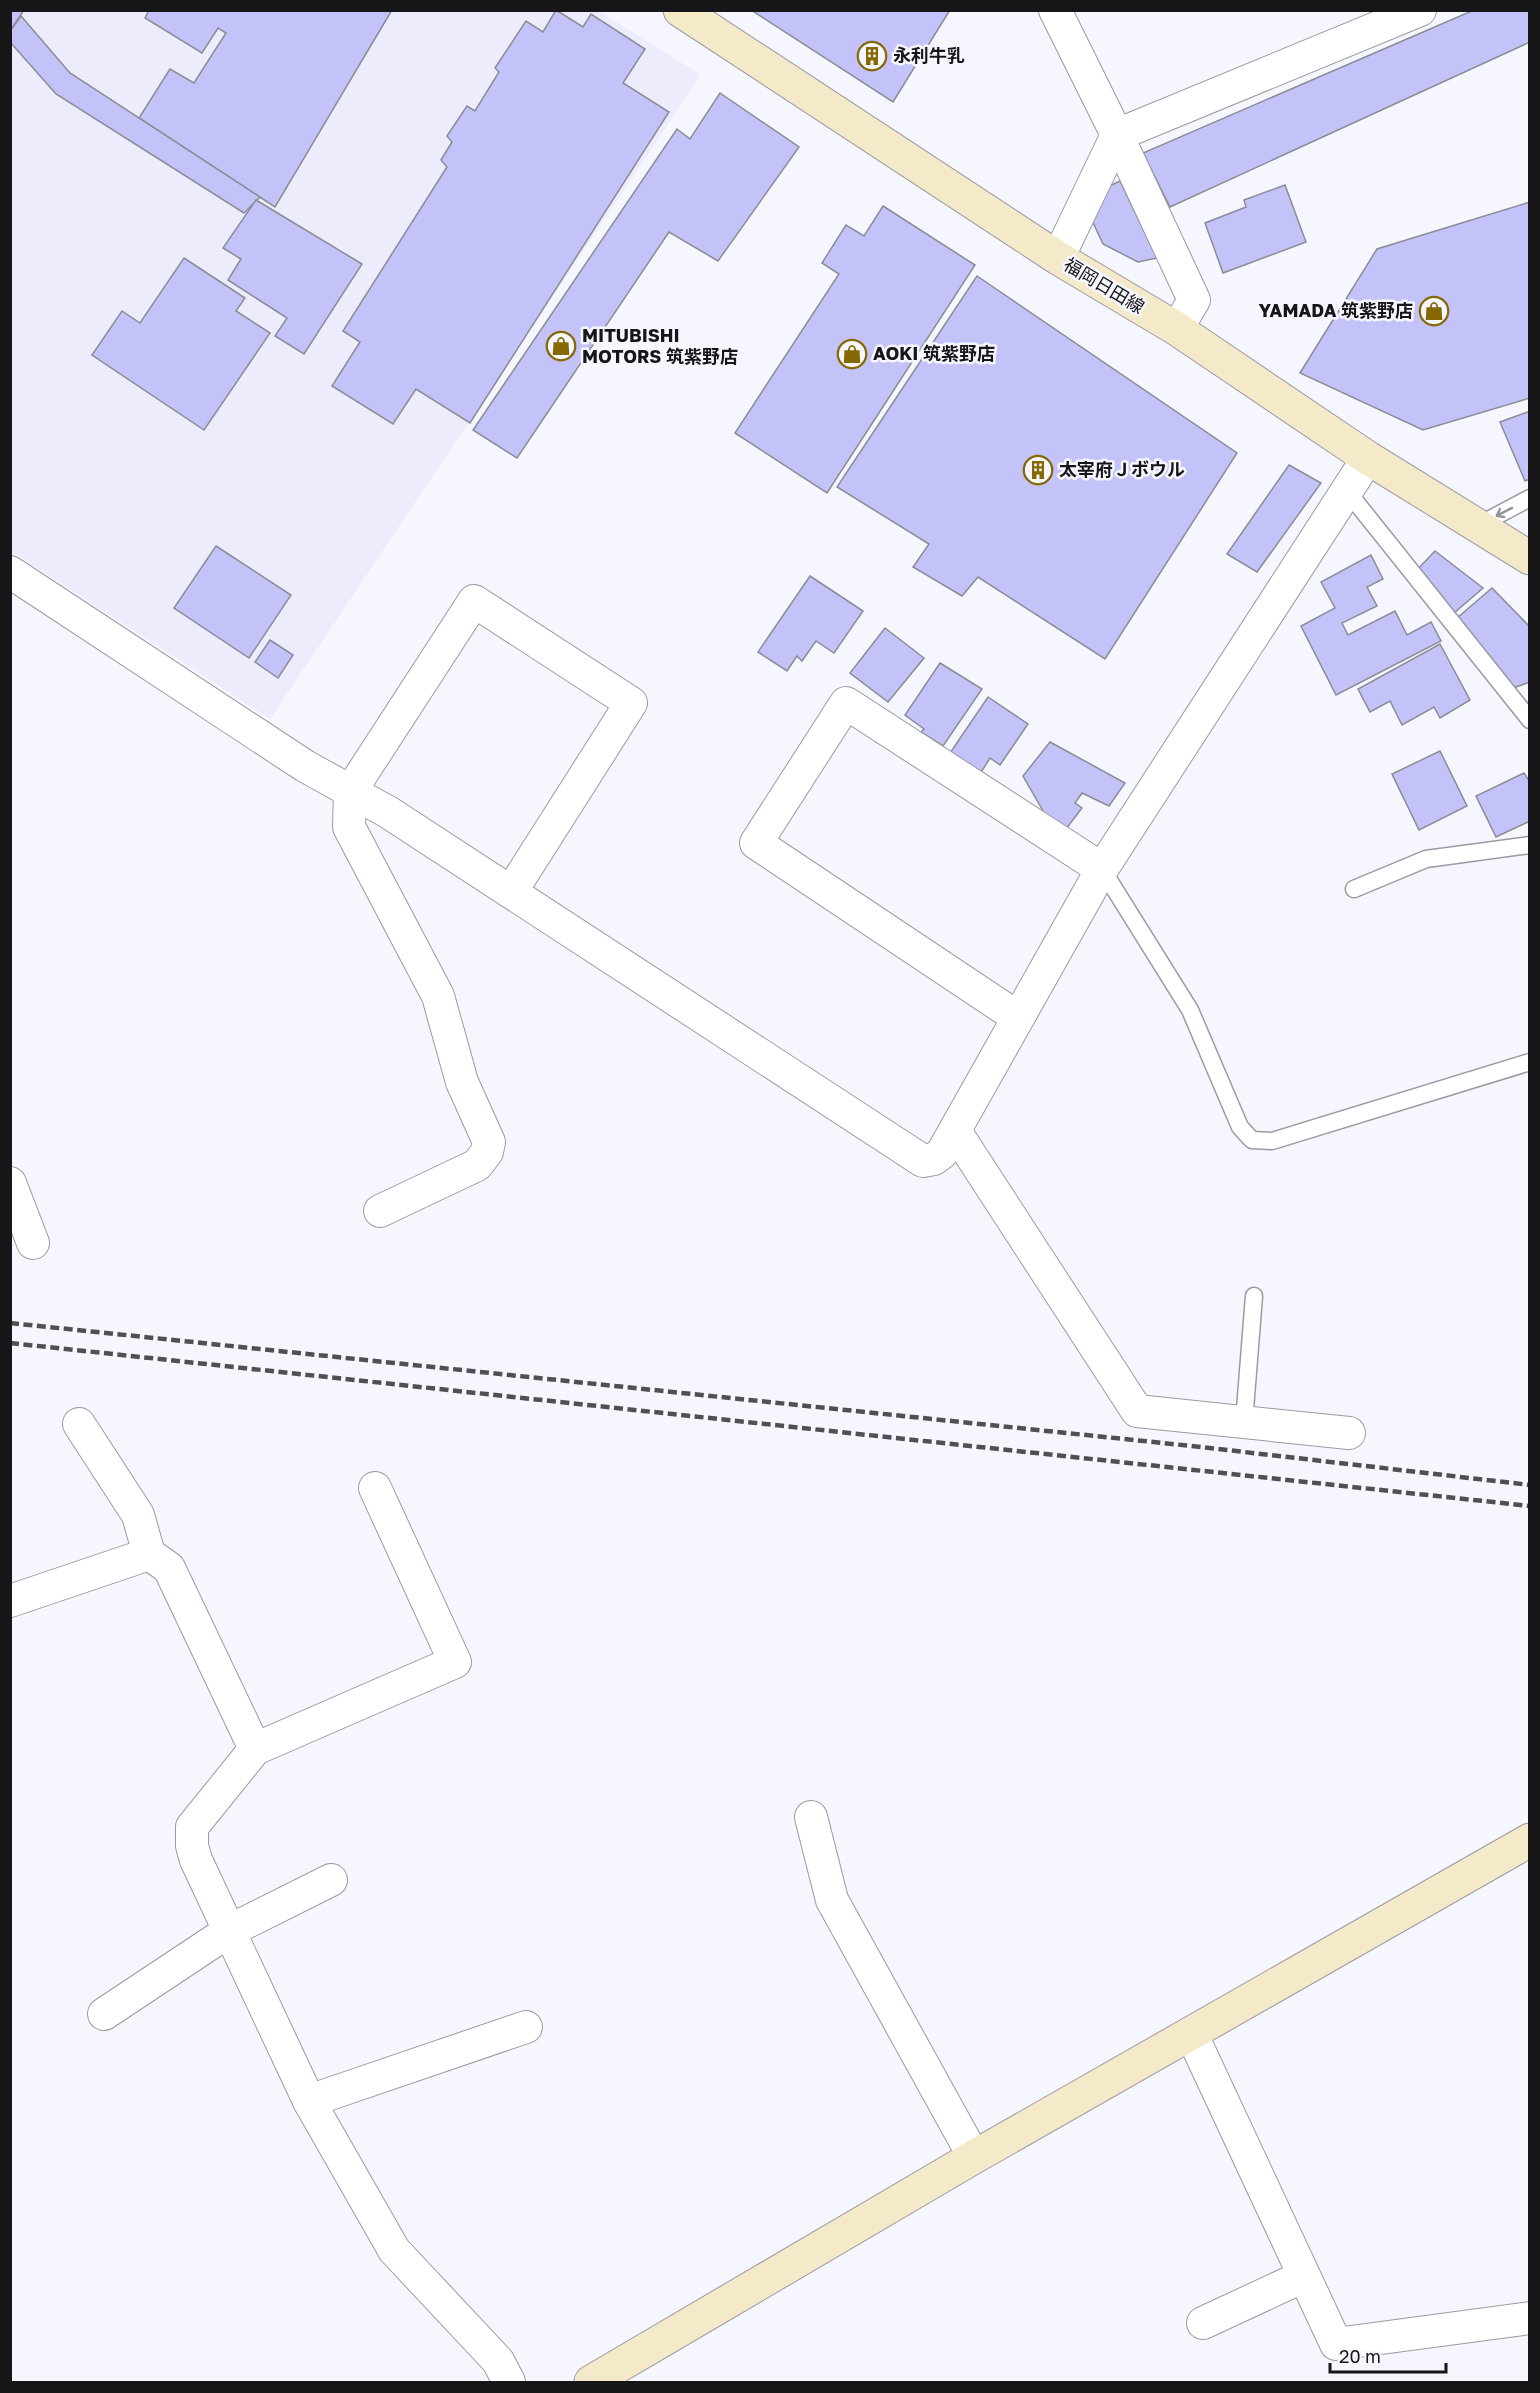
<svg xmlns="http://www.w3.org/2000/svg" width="1540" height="2393" font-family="'Golos Text','Noto Sans JP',sans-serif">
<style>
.built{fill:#ececfc}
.building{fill:#c3c3f9;stroke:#8b8c93;stroke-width:1.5}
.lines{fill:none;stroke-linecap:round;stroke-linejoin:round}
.lane-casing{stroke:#9a9aa2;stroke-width:19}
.street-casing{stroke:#9a9aa2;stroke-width:34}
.secondary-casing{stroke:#9a9aa2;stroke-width:35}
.lane{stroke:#fff;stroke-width:16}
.street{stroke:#fff;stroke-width:32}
.secondary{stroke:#f4e9c9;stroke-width:33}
.rail{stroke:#4f5054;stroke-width:4.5;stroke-dasharray:9 4.5;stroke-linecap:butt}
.oneway{stroke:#969698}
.labels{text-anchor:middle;stroke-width:5;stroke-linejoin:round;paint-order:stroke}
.poi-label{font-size:18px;font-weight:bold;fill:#161619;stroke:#f5f6fe;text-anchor:start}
.street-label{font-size:18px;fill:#161619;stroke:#f5f6fe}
</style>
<rect width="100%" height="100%" fill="#f5f6fe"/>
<polygon class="built" points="10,11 599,11 701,75 270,719 11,551"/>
<g class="building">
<polygon points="10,10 24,10 10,31"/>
<polygon points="149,10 392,10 275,207 139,118 170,69 194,83 226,33 218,28 202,53 145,18"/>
<polygon points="556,10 583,27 591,14 645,49 623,83 669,112 470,423 416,389 393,424 332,386 360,342 343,331 447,167 441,160 452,142 447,136 467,106 475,111 499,72 495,68 526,21 543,32"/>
<polygon points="751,10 950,10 893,102"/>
<polygon points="1474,10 1530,10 1530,42 1170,207 1143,153"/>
<polygon points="21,16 70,73 260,197 244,213 56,94 10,42 10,31"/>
<polygon points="720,93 799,147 718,261 669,232 517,458 473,430 677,129 690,139"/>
<polygon points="1120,181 1157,258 1138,262 1103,244 1090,216 1103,189"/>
<polygon points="1285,185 1306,242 1223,273 1205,223 1246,207 1244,200"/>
<polygon points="256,200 362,264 304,354 275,336 287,318 228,280 241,259 223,248"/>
<polygon points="1530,202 1530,398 1423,430 1300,373 1377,249"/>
<polygon points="883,206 975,265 827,493 735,433 839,274 822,263 846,225 864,236"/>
<polygon points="184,258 245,298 236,311 270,333 204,430 92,355 122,311 140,323"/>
<polygon points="977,276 1237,453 1105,659 978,577 962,596 913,567 929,544 837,487"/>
<polygon points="1530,411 1530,479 1525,481 1500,422"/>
<polygon points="1289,465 1321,483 1257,572 1227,554"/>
<polygon points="216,546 291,595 249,658 174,608"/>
<polygon points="1435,551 1483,588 1454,613 1416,571"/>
<polygon points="1371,555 1383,579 1367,587 1377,606 1342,623 1348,635 1395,611 1407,635 1431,622 1441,641 1336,695 1301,626 1335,608 1321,582"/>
<polygon points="810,576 863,611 834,653 816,641 802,661 797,656 787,671 758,652"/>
<polygon points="1492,588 1530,627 1530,682 1513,688 1457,618"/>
<polygon points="885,628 924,658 888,702 850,673"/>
<polygon points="270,640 293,655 278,678 255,662"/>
<polygon points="1440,644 1470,700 1440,718 1434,707 1402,725 1390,701 1370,712 1358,689"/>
<polygon points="940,663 982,689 943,746 921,732 924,729 905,715"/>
<polygon points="988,697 1028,724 1000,765 990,758 980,774 950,753"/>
<polygon points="1050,742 1125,783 1109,806 1082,793 1075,803 1082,808 1066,829 1046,816 1023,776"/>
<polygon points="1440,751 1467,806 1419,830 1392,774"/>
<polygon points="1524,773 1530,782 1530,821 1496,837 1476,796"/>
</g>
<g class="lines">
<g class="lane-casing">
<g id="lane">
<polyline points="1347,491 1530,720"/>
<polyline points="1479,525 1530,498"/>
<polyline points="1102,869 1190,1010 1240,1127 1252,1140 1272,1141 1530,1062"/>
<polyline points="1354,889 1426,859 1530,845"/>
<polyline points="1244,1422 1254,1296"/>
</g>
</g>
<g class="street-casing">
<g id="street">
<polyline points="1055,10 1117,135 1194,300 1177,329"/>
<polyline points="1058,258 1117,135 1420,10"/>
<polyline points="10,572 305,766 388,812 923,1161 934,1159 942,1153 1102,869 1368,458"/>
<polyline points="1017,1017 756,843 846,703 1102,869"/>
<polyline points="955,1131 1137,1411 1349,1433"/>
<polyline points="10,1183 33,1243"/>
<polyline points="380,1211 477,1165 487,1152 489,1142 462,1082 438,996 349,827 350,792 474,601 631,703 511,892"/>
<polyline points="79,1424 138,1515 149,1554"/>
<polyline points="375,1488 455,1662 255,1749 192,1827 192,1846 196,1860 309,2101 394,2250 498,2361 509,2382"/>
<polyline points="10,1601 149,1554 169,1568 255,1749"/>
<polyline points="811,1817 832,1900 974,2157"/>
<polyline points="104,2014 229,1931 331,1880"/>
<polyline points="1191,2033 1336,2344 1530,2318"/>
<polyline points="309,2101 526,2027"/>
<polyline points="1203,2323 1304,2276"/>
</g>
</g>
<g class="secondary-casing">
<g id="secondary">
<polyline points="680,10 1058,258 1177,329 1368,458 1530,558"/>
<polyline points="591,2382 974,2157 1530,1840"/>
</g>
</g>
<use href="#lane" class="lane"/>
<use href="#street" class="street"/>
<use href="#secondary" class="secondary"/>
<g class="rail">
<polyline points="10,1323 1201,1447 1530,1485"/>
<polyline points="10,1343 1530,1506"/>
</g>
</g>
<defs><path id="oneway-shaft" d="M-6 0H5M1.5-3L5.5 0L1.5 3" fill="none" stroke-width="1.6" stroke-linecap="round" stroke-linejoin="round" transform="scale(1.5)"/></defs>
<use class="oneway" href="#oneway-shaft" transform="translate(1504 512) rotate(153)"/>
<defs>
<g id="building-ring" transform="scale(1.5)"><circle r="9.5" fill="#f5f6fe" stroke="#856801" stroke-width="1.5"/><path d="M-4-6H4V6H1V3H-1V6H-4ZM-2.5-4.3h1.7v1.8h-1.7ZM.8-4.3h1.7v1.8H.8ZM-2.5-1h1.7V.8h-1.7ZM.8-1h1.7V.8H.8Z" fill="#856801"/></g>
<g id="shop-ring" transform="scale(1.5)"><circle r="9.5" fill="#f5f6fe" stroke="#856801" stroke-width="1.5"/><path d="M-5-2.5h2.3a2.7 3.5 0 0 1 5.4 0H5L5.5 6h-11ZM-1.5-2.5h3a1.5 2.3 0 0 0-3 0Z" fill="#856801"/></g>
</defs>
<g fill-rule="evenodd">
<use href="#building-ring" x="872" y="56"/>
<use href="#shop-ring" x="1434" y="311"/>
<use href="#shop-ring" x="561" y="346"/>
<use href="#shop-ring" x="852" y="354"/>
<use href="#building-ring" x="1038" y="470"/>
</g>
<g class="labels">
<g class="poi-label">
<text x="893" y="62">永利牛乳</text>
<text x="1413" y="317" text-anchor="end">YAMADA 筑紫野店</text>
<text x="582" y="342">MITUBISHI<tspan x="582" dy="21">MOTORS 筑紫野店</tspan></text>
<text x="873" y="360">AOKI 筑紫野店</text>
<text x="1059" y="476">太宰府Ｊボウル</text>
</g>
<g class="street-label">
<text transform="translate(1104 286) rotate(31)" y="6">福岡日田線</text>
</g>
</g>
<rect width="1540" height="2393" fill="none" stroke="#161619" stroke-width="24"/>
<path d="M1330 2363v9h116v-9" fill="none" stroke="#161619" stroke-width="3"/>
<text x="1339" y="2363" font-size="18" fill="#161619" stroke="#f5f6fe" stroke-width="4.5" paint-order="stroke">20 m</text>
</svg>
